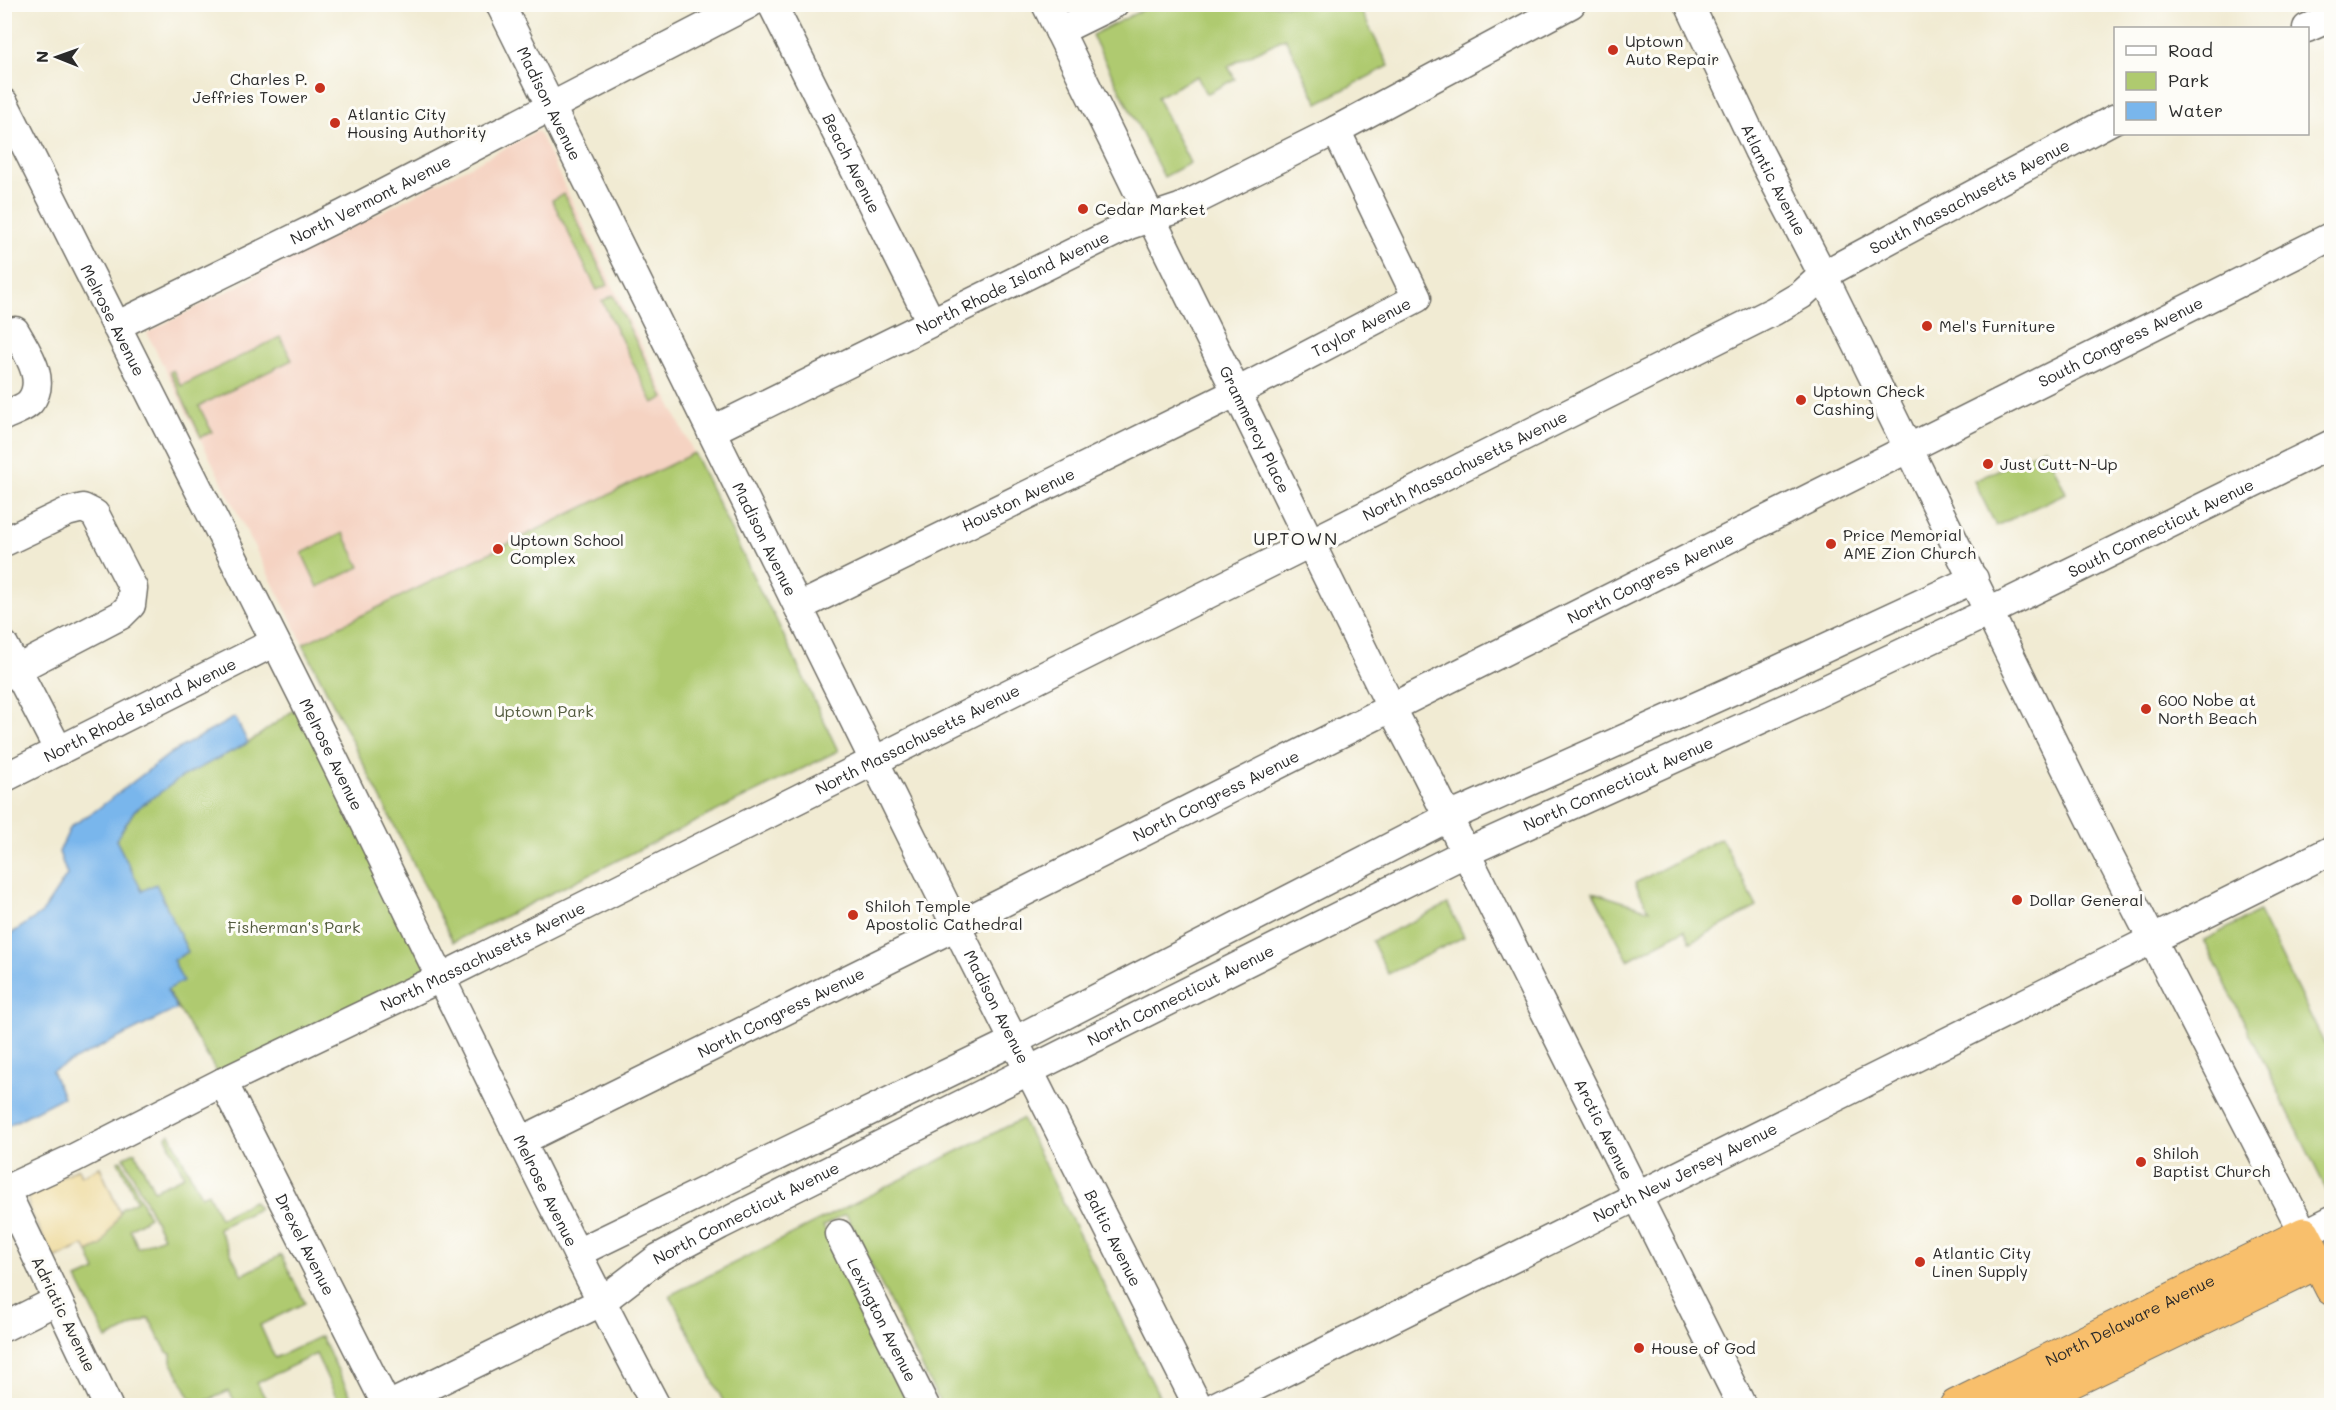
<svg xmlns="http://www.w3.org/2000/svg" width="2336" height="1410" font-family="Mali,sans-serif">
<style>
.built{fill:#f5d3c2}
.green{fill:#afca6f;stroke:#6d7a4d;stroke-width:1.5}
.sand{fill:#eeda9e;stroke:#8c8264;stroke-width:1.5}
.water{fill:#79b6ec;stroke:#52708c;stroke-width:1.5}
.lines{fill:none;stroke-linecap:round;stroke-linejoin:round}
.minor-casing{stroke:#706e66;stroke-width:31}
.highway-casing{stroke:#706e66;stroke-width:35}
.minor{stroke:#fff;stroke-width:28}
.highway{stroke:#f8bf6c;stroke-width:33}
.poi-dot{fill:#c8321e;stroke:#fdfcf7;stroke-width:2}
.labels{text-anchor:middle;stroke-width:6;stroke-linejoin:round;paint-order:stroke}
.poi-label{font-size:16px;fill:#2b2b2b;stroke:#fdfcf7;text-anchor:start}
.street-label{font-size:16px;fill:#2b2b2b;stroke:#fdfcf7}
.park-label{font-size:16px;fill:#535b3f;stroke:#fdfcf7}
.neighbourhood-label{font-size:18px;letter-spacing:1.5px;fill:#2b2b2b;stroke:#fdfcf7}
</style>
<rect width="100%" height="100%" fill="#fdfcf7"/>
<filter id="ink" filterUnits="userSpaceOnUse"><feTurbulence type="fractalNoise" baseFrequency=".0167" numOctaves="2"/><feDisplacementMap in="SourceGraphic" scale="12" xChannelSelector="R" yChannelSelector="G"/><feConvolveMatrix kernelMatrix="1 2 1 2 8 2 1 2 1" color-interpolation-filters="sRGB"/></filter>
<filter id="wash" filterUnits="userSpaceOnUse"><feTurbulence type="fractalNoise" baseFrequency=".008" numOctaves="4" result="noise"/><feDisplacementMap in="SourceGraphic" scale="24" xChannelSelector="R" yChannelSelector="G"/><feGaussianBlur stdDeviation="1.35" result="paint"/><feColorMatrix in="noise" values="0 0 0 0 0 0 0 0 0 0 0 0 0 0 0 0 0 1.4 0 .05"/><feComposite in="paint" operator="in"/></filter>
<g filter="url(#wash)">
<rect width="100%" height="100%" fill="#f1ebd3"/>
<polygon class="built" points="538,131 838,751 453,942 147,333"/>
<g class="green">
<polygon points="1152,5 1358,5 1389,66 1318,103 1285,38 1228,66 1235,79 1206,94 1197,76 1157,97 1190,163 1164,177 1092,35"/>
<polygon points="564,194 608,285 597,290 552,200"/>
<polygon points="613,295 664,398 653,403 602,301"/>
<polygon points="280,337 292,360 199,406 212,432 201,437 170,372 173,370 181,386"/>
<polygon points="2045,448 2066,493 1996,526 1974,481"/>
<polygon points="694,453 764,599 774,615 838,751 453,942 303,644"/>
<polygon points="343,533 360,567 318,587 302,553"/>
<polygon points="305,702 440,978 223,1082 167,990 173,960 188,952 156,885 142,891 116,840 134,811 182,777 248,743"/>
<polygon points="1721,838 1757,907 1691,942 1684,930 1628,960 1593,892 1649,910 1635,883"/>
<polygon points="1448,904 1464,937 1388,974 1372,941"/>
<polygon points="2259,912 2324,1043 2331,1044 2332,1191 2328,1193 2204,940"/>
<polygon points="1022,1119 1162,1402 1155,1406 941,1405 846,1214 823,1226 912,1405 725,1405 670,1295"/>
<polygon points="170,1134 201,1196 208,1193 220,1218 253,1201 259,1209 218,1228 242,1275 281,1255 305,1303 260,1325 275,1358 321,1336 352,1399 340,1405 316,1354 257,1383 269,1405 234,1405 235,1402 229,1391 197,1405 193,1398 191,1399 171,1361 171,1354 167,1352 149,1318 107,1339 77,1279 96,1271 88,1252 102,1245 122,1208 137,1201 118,1161 121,1160 149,1217 130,1229 138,1248 163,1237 124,1157 135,1152 154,1190 184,1176 166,1137"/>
</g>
<polygon class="sand" points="100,1167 120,1213 102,1245 88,1252 84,1245 54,1259 29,1209 28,1199 32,1192 78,1168 81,1176"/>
<polygon class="water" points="235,717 248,743 182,777 134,811 116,840 142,891 156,884 188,952 173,960 183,981 167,990 177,1009 52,1071 63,1097 5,1127 5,938 42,913 67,875 59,852 71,826 95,811 171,753"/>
</g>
<g filter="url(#ink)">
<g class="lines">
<g class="minor-casing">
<g id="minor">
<path id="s1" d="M500 4 956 926 1198 1406"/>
<path id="s2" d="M772 4 931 322"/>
<path id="s3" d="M1046 4 1391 707 1427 775 1742 1406"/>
<path id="s4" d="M1689 4 1758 150 1823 275 2106 850 2304 1234 2332 1220"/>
<polyline points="2307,28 2332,17"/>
<polyline points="1059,31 1114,4"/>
<path id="s5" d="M4 103C104 305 207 504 307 705 423 939 534 1175 656 1406"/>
<path id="s6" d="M116 326 344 214 749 4"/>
<path d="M4 416C12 412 25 408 30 402 48 380 26 351 15 331"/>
<path id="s7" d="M711 431 1129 225 1180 208 1336 130 1571 4"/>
<polyline points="4,542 67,512 83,508 95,514 133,588 131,605 121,615 4,676"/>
<path id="s8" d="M799 607 1237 392 1417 298 1336 130"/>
<polyline points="4,645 59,751"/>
<path id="s9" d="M4 778 275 642"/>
<path id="s10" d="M223 1082 387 1406"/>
<path id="s11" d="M521 1141 956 926 2332 236"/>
<path id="s12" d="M839 1234 925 1406"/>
<polyline points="577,1253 1014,1041 1447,818 1769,674 1974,579"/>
<polyline points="4,1327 56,1301"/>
<path id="s13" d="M108 1406 5 1190 74 1158 223 1082 440 978 1774 311 1801 295 1823 275 2116 118"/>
<path id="s14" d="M388 1406 601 1302 658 1258 720 1225 1465 853 1799 702 1989 612 2332 444"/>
<path id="s15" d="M1216 1406 2332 850"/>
</g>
</g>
<g class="highway-casing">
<g id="highway">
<path id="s16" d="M1956 1406 2304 1234 2332 1289"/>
<polyline points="2020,1406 2318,1262"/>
</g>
</g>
<use href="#minor" class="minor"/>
<use href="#highway" class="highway"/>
</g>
</g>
<g class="poi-dot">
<circle cx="1613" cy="50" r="6"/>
<circle cx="320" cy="88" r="6"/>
<circle cx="335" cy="123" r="6"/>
<circle cx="1083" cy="209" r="6"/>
<circle cx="1927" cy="326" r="6"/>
<circle cx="1801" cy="400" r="6"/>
<circle cx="1988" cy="464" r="6"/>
<circle cx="1831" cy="544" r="6"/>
<circle cx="498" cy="549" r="6"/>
<circle cx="2146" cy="709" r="6"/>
<circle cx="2017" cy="900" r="6"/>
<circle cx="853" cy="915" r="6"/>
<circle cx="2141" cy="1162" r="6"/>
<circle cx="1920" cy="1262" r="6"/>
<circle cx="1639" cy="1348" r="6"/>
</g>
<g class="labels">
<g class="poi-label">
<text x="1625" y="47">Uptown<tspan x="1625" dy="18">Auto Repair</tspan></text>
<text x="308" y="85" text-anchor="end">Charles P.<tspan x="308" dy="18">Jeffries Tower</tspan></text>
<text x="347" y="120">Atlantic City<tspan x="347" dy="18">Housing Authority</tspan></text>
<text x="1095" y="215">Cedar Market</text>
<text x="1939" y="332">Mel's Furniture</text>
<text x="1813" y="397">Uptown Check<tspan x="1813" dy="18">Cashing</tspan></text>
<text x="2000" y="470">Just Cutt-N-Up</text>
<text x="1843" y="541">Price Memorial<tspan x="1843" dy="18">AME Zion Church</tspan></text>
<text x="510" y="546">Uptown School<tspan x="510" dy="18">Complex</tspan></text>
<text x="2158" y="706">600 Nobe at<tspan x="2158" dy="18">North Beach</tspan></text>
<text x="2029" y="906">Dollar General</text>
<text x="865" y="912">Shiloh Temple<tspan x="865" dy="18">Apostolic Cathedral</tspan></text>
<text x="2153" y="1159">Shiloh<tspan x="2153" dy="18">Baptist Church</tspan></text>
<text x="1932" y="1259">Atlantic City<tspan x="1932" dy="18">Linen Supply</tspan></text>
<text x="1651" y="1354">House of God</text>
</g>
<g class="street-label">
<text dy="6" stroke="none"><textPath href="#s1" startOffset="111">Madison Avenue</textPath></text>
<text dy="6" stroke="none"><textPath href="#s2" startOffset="178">Beach Avenue</textPath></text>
<text dy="6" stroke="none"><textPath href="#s4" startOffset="195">Atlantic Avenue</textPath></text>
<text dy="6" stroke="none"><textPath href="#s13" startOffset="2442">South Massachusetts Avenue</textPath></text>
<text dy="6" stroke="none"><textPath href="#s6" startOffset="284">North Vermont Avenue</textPath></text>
<text dy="6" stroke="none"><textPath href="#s7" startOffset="336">North Rhode Island Avenue</textPath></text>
<text dy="6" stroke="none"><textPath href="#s5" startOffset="243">Melrose Avenue</textPath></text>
<text dy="6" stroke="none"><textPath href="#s8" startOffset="628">Taylor Avenue</textPath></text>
<text dy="6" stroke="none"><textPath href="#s11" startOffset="1788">South Congress Avenue</textPath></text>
<text dy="6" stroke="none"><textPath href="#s3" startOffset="474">Grammercy Place</textPath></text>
<text dy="6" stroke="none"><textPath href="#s13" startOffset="1869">North Massachusetts Avenue</textPath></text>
<text dy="6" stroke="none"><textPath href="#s8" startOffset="244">Houston Avenue</textPath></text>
<text dy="6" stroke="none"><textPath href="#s14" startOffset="1980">South Connecticut Avenue</textPath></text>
<text dy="6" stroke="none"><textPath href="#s1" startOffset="597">Madison Avenue</textPath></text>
<text dy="6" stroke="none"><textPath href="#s11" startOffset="1262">North Congress Avenue</textPath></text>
<text dy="6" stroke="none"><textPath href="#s9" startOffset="152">North Rhode Island Avenue</textPath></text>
<text dy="6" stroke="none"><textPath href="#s13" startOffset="1257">North Massachusetts Avenue</textPath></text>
<text dy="6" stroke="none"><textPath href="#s5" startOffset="729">Melrose Avenue</textPath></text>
<text dy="6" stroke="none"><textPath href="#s14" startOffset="1380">North Connecticut Avenue</textPath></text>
<text dy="6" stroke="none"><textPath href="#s11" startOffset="776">North Congress Avenue</textPath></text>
<text dy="6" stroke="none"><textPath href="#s13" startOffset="771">North Massachusetts Avenue</textPath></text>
<text dy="6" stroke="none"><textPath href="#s14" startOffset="894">North Connecticut Avenue</textPath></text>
<text dy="6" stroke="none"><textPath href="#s1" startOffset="1119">Madison Avenue</textPath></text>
<text dy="6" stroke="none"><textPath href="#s11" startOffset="290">North Congress Avenue</textPath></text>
<text dy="6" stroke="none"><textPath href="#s3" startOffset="1256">Arctic Avenue</textPath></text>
<text dy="6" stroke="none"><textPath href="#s15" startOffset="524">North New Jersey Avenue</textPath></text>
<text dy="6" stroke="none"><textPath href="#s5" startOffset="1215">Melrose Avenue</textPath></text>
<text dy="6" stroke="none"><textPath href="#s14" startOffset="408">North Connecticut Avenue</textPath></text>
<text dy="6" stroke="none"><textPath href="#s1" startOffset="1378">Baltic Avenue</textPath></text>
<text dy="6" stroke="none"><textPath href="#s10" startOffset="182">Drexel Avenue</textPath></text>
<text transform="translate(64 1314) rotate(64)" y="6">Adriatic Avenue</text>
<text dy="6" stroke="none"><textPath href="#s16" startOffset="194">North Delaware Avenue</textPath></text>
<text dy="6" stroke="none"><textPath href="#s12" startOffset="96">Lexington Avenue</textPath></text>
</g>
<g class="park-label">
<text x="544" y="717">Uptown Park</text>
<text x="294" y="933">Fisherman's Park</text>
</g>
<g class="neighbourhood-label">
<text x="1296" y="545">UPTOWN</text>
</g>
</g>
<rect width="2336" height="1410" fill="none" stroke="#fdfcf7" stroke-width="24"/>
<rect x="2114" y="27" width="195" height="108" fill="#fdfcf7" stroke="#a9a8a5" stroke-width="1.5"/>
<rect x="2126" y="46" width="30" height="9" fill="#ffffff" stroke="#a9a8a5" stroke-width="1.5"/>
<text x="2168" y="57" font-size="18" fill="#2b2b2b">Road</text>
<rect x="2126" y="72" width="30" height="18" fill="#afca6f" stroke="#a9a8a5" stroke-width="1.5"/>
<text x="2168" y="87" font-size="18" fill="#2b2b2b">Park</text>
<rect x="2126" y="102" width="30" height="18" fill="#79b6ec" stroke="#a9a8a5" stroke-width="1.5"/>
<text x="2168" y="117" font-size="18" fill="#2b2b2b">Water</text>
<g transform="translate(57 57) rotate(271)" stroke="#fdfcf7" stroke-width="4.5" paint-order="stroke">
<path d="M0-4.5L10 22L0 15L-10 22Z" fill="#2b2b2b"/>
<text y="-9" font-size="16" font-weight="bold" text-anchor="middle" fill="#2b2b2b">N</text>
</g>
</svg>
